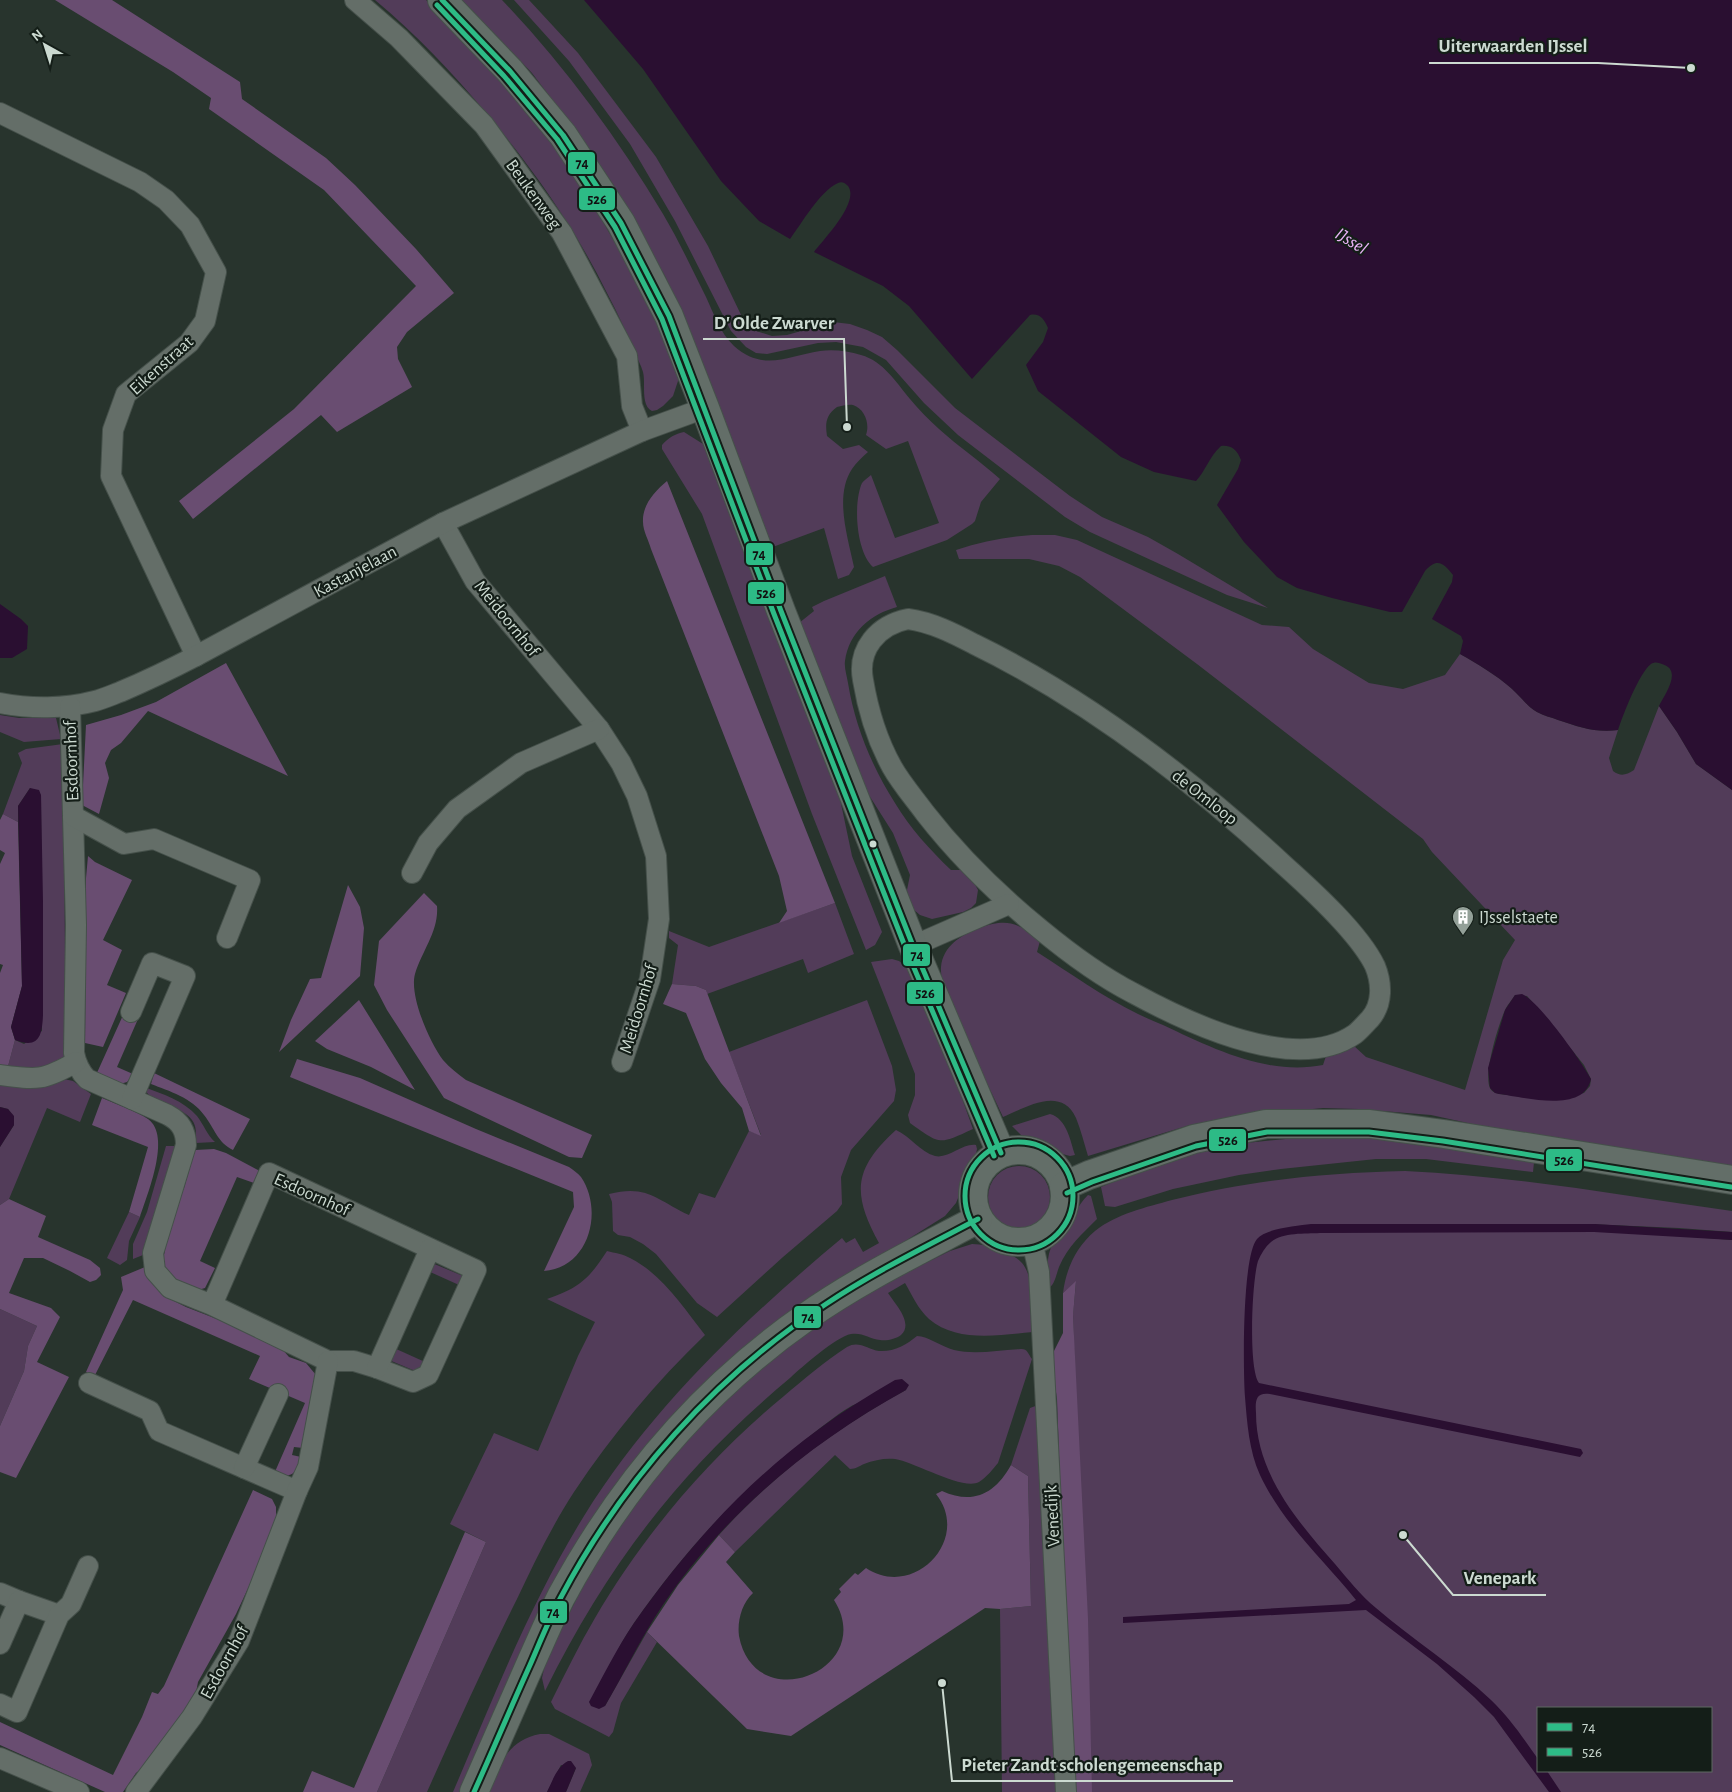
<svg xmlns="http://www.w3.org/2000/svg" width="1732" height="1792" font-family="'Alegreya Sans',sans-serif">
<style>
.green{fill:#523c59;fill-rule:evenodd}
.forest{fill:#694d71}
.water{fill:#2a0f31}
.lines{fill:none;stroke-linecap:round;stroke-linejoin:round}
.street-casing{stroke:#45504a;stroke-width:22}
.secondary-casing{stroke:#45504a;stroke-width:30}
.street{stroke:#646e68;stroke-width:20}
.secondary{stroke:#636e68;stroke-width:28}
.bus-1-casing{stroke:#141e18;stroke-width:9}
.bus-2-casing{stroke:#141e18;stroke-width:9}
.bus-1{stroke:#2dbb86;stroke-width:5}
.bus-2{stroke:#2dbb86;stroke-width:5}
.bus-dot{fill:#ccdad1;stroke:#141e18;stroke-width:2}
.labels{text-anchor:middle;stroke-width:4.5;stroke-linejoin:round;paint-order:stroke}
.street-label{font-size:18px;fill:#ccdad1;stroke:#141e18}
.poi-label{font-size:18px;fill:#ccdad1;stroke:#141e18;text-anchor:start}
.water-label{font-size:19px;font-style:italic;fill:#e8b2f5;stroke:#141e18}
.leader{fill:none;stroke:#ccdad1;stroke-width:2}
.callout-dot{fill:#ccdad1;stroke:#141e18;stroke-width:2}
.callout-label{font-size:19px;text-anchor:middle;font-weight:bold;fill:#ccdad1;stroke:#141e18;stroke-width:4.5;stroke-linejoin:round;paint-order:stroke}
.line-badge{stroke:#141e18;stroke-width:2}
.pale-badge-label{font-size:14px;text-anchor:middle;font-weight:bold;fill:#111}
</style>
<rect width="100%" height="100%" fill="#28342d"/>
<g class="green">
<path d="M375 0H426L441 14 533 117 563 158 592 203 629 267 658 322 679 378 673 396 663 406 657 410 652 411C640 405 646 383 643 372 641 365 637 358 634 351 626 331 617 312 607 293 575 228 533 169 487 114 453 73 416 34 375 0Z"/>
<path d="M462 0H502C564 65 617 137 663 214 679 241 692 269 706 297 714 314 720 333 734 346 763 372 788 356 820 351 833 349 848 351 861 355 883 361 896 382 910 399 919 410 929 420 939 429 959 447 980 461 1000 479L981 502 975 521 972 524 947 540 873 567C856 552 853 503 862 483 864 480 868 478 871 475L895 538 939 523 908 441 886 449 866 435C870 424 865 409 853 405 848 404 842 406 837 407 826 415 825 423 827 436L843 449 859 445 868 452C862 457 856 463 852 469 834 496 848 538 854 567L849 575 838 579 824 528 770 548 728 438 693 338 665 276 615 187 581 138 532 73Z"/>
<polygon points="514,0 529,0 578,53 656,157 708,246 743,319 753,330 772,336 787,335 833,322 850,324 867,330 882,337 897,350 955,408 1070,496 1102,517 1148,537 1178,554 1268,608 1227,595 1090,532 1065,517 958,435 924,403 886,360 863,347 836,342 818,343 767,354 756,353 746,347 731,331 675,221 630,144 569,61"/>
<path d="M684 432 703 444 709 456 748 563 797 681 839 794 852 856 882 932 875 945 866 950 812 814 702 514 662 449V445C669 437 675 434 684 432Z"/>
<path d="M1032 535H1055L1077 540 1262 625 1289 627 1313 649 1369 683 1403 689 1445 675 1460 654C1478 664 1496 675 1511 688 1520 696 1527 706 1537 712 1544 716 1551 717 1558 720 1579 727 1596 733 1618 730L1609 758 1613 771C1621 777 1626 775 1634 770L1659 706 1677 732 1696 764 1732 790V1168L1477 1125 1431 1115 1358 1109 1323 1108 1224 1118 1190 1125 1088 1156C1084 1143 1081 1130 1076 1118 1061 1085 1025 1108 1003 1117 987 1082 969 1049 955 1014 948 999 940 983 941 967 943 946 961 935 979 928 1007 918 1018 922 1040 941L1037 952C1070 973 1103 997 1138 1014 1146 1018 1154 1021 1163 1025 1212 1048 1267 1076 1323 1065L1326 1056 1353 1045 1366 1057 1465 1090 1503 960 1515 940 1432 852 1423 839 1197 664 1080 577 1059 566 1029 559H959L956 550C981 542 1005 537 1032 535ZM1515 995 1527 996 1543 1014 1584 1065 1591 1079 1590 1086 1584 1093 1548 1100 1499 1094C1495 1093 1491 1091 1490 1088 1483 1074 1499 1022 1506 1008 1508 1004 1512 1000 1515 995Z"/>
<path d="M885 576 897 607C871 614 849 632 845 661 844 668 847 676 848 683 855 726 872 767 895 803 910 828 930 850 951 870H961L973 881 978 890 976 903 971 908 963 912 932 919 920 915 913 909 909 900 907 890 910 875 893 833 860 781 799 623 814 611 812 607 824 601Z"/>
<polygon points="0,715 19,718 56,718 61,739 24,742 0,732"/>
<path d="M63 744 66 1055C55 1076 27 1071 7 1070L15 1040 24 1044 42 1031 41 795 30 788 18 806V822L3 814 22 763 18 753 26 749Z"/>
<polygon points="835,903 854,954 808,973 803,959 707,994 706,990 696,986 672,984 678,945 669,938 669,931 709,947"/>
<path d="M892 959 899 961 914 973 942 1043 973 1129C938 1145 941 1145 910 1123L908 1115 915 1095V1074L871 962Z"/>
<path d="M867 1000 892 1066 896 1090 894 1101 851 1150 841 1177 842 1204 837 1211 783 1257 717 1317 697 1303 656 1254 643 1244 630 1237 618 1235 613 1231 612 1202 609 1194C647 1184 657 1200 689 1215L699 1193 715 1198 749 1131 761 1135 729 1052Z"/>
<polygon points="64,1079 73,1081 91,1094 80,1122 47,1108 9,1199 0,1205 0,1147 14,1125 14,1117 8,1109 0,1107 0,1082"/>
<path d="M144 1087C163 1094 184 1101 197 1116 204 1125 207 1135 215 1142L196 1143C196 1136 197 1126 192 1120 182 1105 146 1102 144 1087Z"/>
<path d="M1050 1114C1067 1119 1070 1140 1075 1155L1070 1156 1055 1152 1039 1142 1024 1138 1012 1126Z"/>
<path d="M896 1130C910 1136 920 1152 935 1156 949 1159 962 1143 976 1145L977 1149 976 1154 956 1203 945 1216 883 1255 694 1396 462 1792H453C493 1699 530 1603 584 1516 651 1408 745 1319 842 1238L846 1243 855 1238 863 1252 879 1243C852 1194 853 1169 896 1130Z"/>
<path d="M1332 1136C1401 1139 1467 1151 1534 1162L1533 1172 1426 1159H1376L1281 1169 1239 1175 1173 1189 1115 1207 1105 1206 1101 1187C1127 1176 1153 1165 1180 1157 1229 1142 1282 1139 1332 1136Z"/>
<polygon points="166,1146 176,1146 143,1255 133,1259 133,1244 147,1212"/>
<circle cx="1019" cy="1197" r="31"/>
<path d="M1405 1171C1515 1176 1624 1196 1732 1211V1232L1679 1228 1587 1224 1680 1236 1732 1240V1792H1088L1073 1315 1076 1282 1063 1293C1066 1269 1076 1247 1095 1231 1116 1214 1147 1207 1172 1200 1252 1180 1323 1173 1405 1171ZM1538 1708H1711V1771H1538Z"/>
<path d="M1088 1195 1091 1196 1097 1219C1082 1234 1068 1246 1059 1267 1056 1275 1055 1284 1049 1288 1048 1272 1045 1256 1054 1242 1058 1237 1064 1233 1067 1227 1075 1215 1077 1206 1088 1195Z"/>
<polygon points="129,1212 140,1217 129,1241 127,1260 120,1265 107,1258"/>
<path d="M972 1244C982 1244 990 1247 999 1250 1007 1253 1016 1256 1022 1263 1035 1278 1032 1313 1033 1332 999 1335 957 1343 929 1319 918 1309 912 1295 905 1283L888 1293C895 1304 914 1323 901 1335 896 1339 887 1341 880 1340 870 1339 862 1332 851 1334 836 1337 802 1367 790 1378 681 1469 608 1564 545 1691L542 1678 546 1660 590 1572 638 1498 694 1430 760 1367 834 1312 901 1275 950 1251Z"/>
<path d="M607 1251C615 1253 623 1254 630 1258 662 1274 683 1307 705 1335 656 1382 612 1435 574 1492 552 1526 534 1563 517 1599 485 1663 456 1727 427 1792H377L486 1542 450 1524 494 1433 538 1451 578 1356 595 1322 547 1299C579 1288 589 1279 607 1251Z"/>
<polygon points="432,1263 463,1276 459,1285 428,1271"/>
<polygon points="0,1309 37,1326 28,1346 24,1371 0,1426"/>
<path d="M917 1336C928 1336 942 1347 954 1350 975 1355 999 1350 1021 1349 1028 1349 1028 1354 1032 1359L998 1463C993 1469 987 1477 979 1482 963 1491 915 1462 895 1459 885 1458 874 1460 864 1464 859 1466 856 1469 850 1469L835 1455 735 1552 719 1535C773 1475 836 1428 906 1390 890 1394 873 1397 858 1403 844 1408 818 1430 805 1440 738 1492 682 1554 634 1623 621 1642 611 1663 600 1683L605 1706 647 1632 657 1642 621 1703 613 1732 609 1737 555 1709 551 1702C565 1674 579 1645 595 1618 644 1534 709 1458 784 1396 804 1379 825 1361 847 1347 858 1340 868 1349 879 1351 894 1352 906 1345 917 1336Z"/>
<polygon points="394,1348 425,1362 420,1373 389,1360"/>
<polygon points="1038,1405 1057,1792 1002,1792 1000,1609 1031,1606 1028,1476 1011,1465 1030,1408"/>
<path d="M540 1734H549L589 1754 592 1765 580 1792H566L576 1768 561 1765 547 1792H488C501 1764 506 1741 540 1734Z"/>
</g>
<g class="forest">
<polygon points="55,0 112,0 240,82 242,99 326,158 355,185 416,249 454,293 407,332 397,347 398,359 412,387 337,432 321,415 193,519 179,501 294,409 416,286 324,190 209,109 211,98 173,72"/>
<path d="M667 481 835 903 779 923 787 911 779 876 651 549C649 541 643 531 643 522 642 505 655 491 667 481Z"/>
<polygon points="226,663 288,776 148,711 121,743 111,750 105,763 109,778 99,814 82,805 86,725 121,715 156,702"/>
<polygon points="3,814 18,822 22,986 11,1027 15,1040 7,1070 0,1069 0,973 3,965 0,964 0,864 5,853 0,850 0,820"/>
<polygon points="88,856 95,862 132,880 103,940 122,950 107,985 126,993 103,1047 85,1043 86,878"/>
<polygon points="348,885 360,907 364,928 360,976 279,1052 291,1020 310,979 321,978"/>
<path d="M424 893 437 906C439 931 422 951 415 974 409 996 430 1043 443 1060 450 1068 458 1074 466 1080L592 1135 582 1158 569 1157 444 1098 387 1010 374 985 379 941Z"/>
<polygon points="672,984 696,986 706,990 761,1136 749,1131 742,1108 721,1083 705,1059 686,1013 663,1004"/>
<polygon points="359,1000 415,1090 371,1067 327,1049 315,1041"/>
<polygon points="124,1013 138,1019 117,1067 133,1074 127,1082 120,1084 96,1075"/>
<path d="M297 1059 360 1078 476 1129 569 1167C573 1170 578 1173 581 1177 604 1211 589 1268 544 1271L574 1207 573 1192 290 1077Z"/>
<path d="M154 1073 250 1119 233 1150C217 1142 215 1129 204 1115 192 1098 169 1091 151 1084Z"/>
<path d="M102 1098C116 1104 136 1111 148 1119 172 1136 147 1195 140 1217L129 1212 148 1147 92 1125Z"/>
<polygon points="214,1149 226,1153 258,1170 258,1173 254,1183 237,1177 200,1261 215,1268 205,1288 198,1290 170,1278 165,1271 163,1258 165,1251 166,1230 175,1200 184,1188 195,1150"/>
<polygon points="9,1199 46,1216 38,1237 90,1260 100,1268 101,1275 96,1280 90,1282 70,1271 43,1258 24,1258 9,1293 51,1308 60,1317 37,1362 69,1377 16,1478 0,1472 0,1426 24,1371 28,1346 37,1326 0,1309 0,1205"/>
<path d="M145 1267 158 1289 168 1298 186 1307 276 1342 289 1357 306 1363 316 1375 303 1448 294 1447 292 1455 301 1457C295 1475 293 1478 274 1474L305 1403 249 1379 260 1356 133 1300 94 1377 86 1372 123 1290 121 1277Z"/>
<polygon points="1076,1281 1073,1316 1088,1619 1092,1792 1076,1792 1064,1596 1057,1399 1051,1357 1063,1333 1063,1293"/>
<path d="M1011 1465 1028 1476 1031 1606 1000 1609 985 1608 791 1736 747 1729 647 1632 678 1585 719 1535 735 1552 726 1562 753 1593C742 1603 737 1621 739 1636 755 1719 878 1670 834 1600L841 1592 839 1589 855 1573 858 1575 866 1568C914 1600 972 1539 936 1494L942 1491C973 1505 995 1494 1011 1465Z"/>
<polygon points="253,1490 272,1499 276,1507 276,1517 257,1569 236,1614 198,1682 194,1703 152,1761 136,1773 123,1792 105,1792 0,1745 0,1722 113,1775 142,1717 152,1692 158,1694 164,1686"/>
<polygon points="465,1532 486,1542 377,1792 303,1792 312,1771 354,1788"/>
</g>
<g class="water">
<path d="M584 0H1732V790L1696 764 1677 732 1659 706C1665 694 1683 670 1662 664 1658 662 1654 662 1651 664 1639 673 1623 715 1618 730 1596 733 1579 727 1558 720 1551 717 1544 716 1537 712 1527 706 1520 696 1511 688 1496 675 1478 664 1460 654L1463 641 1461 636 1432 619 1452 582 1453 575C1444 563 1437 557 1425 571L1402 612H1390L1332 598 1297 588 1277 577 1244 542 1217 505 1238 469 1241 460C1237 450 1232 445 1221 446 1209 457 1205 472 1196 481L1154 472 1121 457 1038 391 1026 365 1043 342 1048 328C1044 319 1040 313 1030 315L972 379 909 306 883 286 814 252C824 239 860 202 848 186 845 183 842 181 838 183 820 191 802 223 790 239L759 221 721 181 643 69Z"/>
<polygon points="0,604 21,619 28,626 27,649 12,658 0,658"/>
<path d="M30 788 39 790 41 795 43 902V1015C42 1036 39 1049 15 1040L11 1027 22 986 18 806Z"/>
<path d="M1522 994C1538 1000 1582 1062 1591 1079 1584 1114 1524 1097 1499 1094L1495 1093 1490 1088 1488 1068 1505 1010 1515 995Z"/>
<polygon points="0,1107 8,1109 14,1116 14,1125 0,1147"/>
<path d="M1311 1224H1595L1732 1232V1240L1594 1232 1320 1233C1305 1234 1283 1232 1271 1242 1265 1247 1261 1254 1258 1261 1252 1280 1248 1368 1259 1383L1581 1449 1583 1453 1580 1457 1270 1394C1256 1392 1255 1400 1256 1413 1256 1473 1297 1521 1335 1564 1348 1579 1360 1595 1376 1608 1413 1640 1455 1666 1491 1700 1509 1717 1524 1739 1538 1759V1771H1547L1561 1792H1549L1494 1717 1474 1697 1437 1664 1366 1610 1123 1623V1617L1349 1604 1356 1600C1323 1559 1283 1524 1260 1475 1249 1451 1247 1422 1245 1397 1243 1369 1242 1257 1257 1239 1266 1228 1297 1226 1311 1224Z"/>
<path d="M902 1379 909 1385 906 1390C806 1445 717 1520 655 1617 637 1646 622 1677 605 1706L599 1709 591 1706 589 1702C603 1676 617 1648 634 1623 686 1549 746 1482 819 1429 843 1411 869 1395 895 1380Z"/>
<path d="M568 1761H571L576 1768 566 1792H547C553 1780 556 1768 568 1761Z"/>
</g>
<g class="lines">
<g class="street-casing">
<g id="street">
<polyline points="355,0 399,38 484,125 562,233 627,356 632,406 642,431"/>
<polyline points="0,113 140,182 166,200 190,225 216,272 205,321 189,343 126,394 113,430 111,476 196,656"/>
<polyline points="443,523 475,581 599,729 621,763 637,796 656,856 659,919 650,979 622,1062"/>
<path d="M908 619C931 622 953 633 974 644 1087 699 1193 781 1285 866 1313 891 1359 933 1375 966 1382 983 1383 1004 1370 1019 1365 1024 1360 1030 1355 1034 1296 1075 1188 1023 1133 993 1100 976 1069 953 1040 929 996 893 960 858 925 813 914 798 901 783 892 767 877 740 868 710 863 680 857 649 878 625 908 619Z"/>
<path d="M0 703C30 709 65 709 95 701 103 699 112 695 120 692 146 681 171 669 196 656L443 523 642 431 705 408"/>
<path d="M70 706 76 925 74 1053C76 1063 79 1071 87 1079L168 1115C181 1122 186 1131 186 1145L153 1253 155 1271 170 1288 212 1305 328 1361H354L377 1368 413 1382 428 1375 476 1270 269 1173 212 1305"/>
<polyline points="73,816 124,844 154,839 250,880 227,938"/>
<polyline points="412,873 428,843 457,809 521,763 599,729"/>
<polyline points="913,946 1009,904"/>
<polyline points="131,1012 152,963 185,976 132,1099"/>
<path d="M0 1075C37 1080 43 1081 76 1062"/>
<polyline points="1032,1241 1039,1272 1066,1792"/>
<polyline points="377,1368 430,1249"/>
<polyline points="89,1383 150,1411 159,1431 297,1491"/>
<polyline points="244,1468 278,1394"/>
<polyline points="0,1593 19,1601"/>
<polyline points="0,1644 19,1601 59,1615"/>
<polyline points="0,1704 17,1712 59,1615 71,1604 88,1566"/>
<polyline points="0,1758 79,1792"/>
<polyline points="136,1792 192,1717 239,1641 297,1491 308,1467 328,1361"/>
</g>
</g>
<g class="secondary-casing">
<g id="secondary">
<polyline points="442,0 510,71 563,135 621,223 669,316 705,408 781,611 913,946 1001,1153"/>
<circle cx="1019" cy="1196" r="46"/>
<polyline points="1064,1186 1089,1175 1194,1139 1266,1124 1370,1124 1444,1134 1732,1180"/>
<path d="M474 1792C494 1747 513 1703 533 1658 542 1638 551 1617 561 1597 621 1486 703 1389 806 1317 860 1279 920 1250 978 1219"/>
</g>
</g>
<use href="#street" class="street"/>
<use href="#secondary" class="secondary"/>
<g class="bus-1-casing">
<g id="bus-1">
<polyline points="442,0 510,71 563,135 621,223 669,316 781,611 913,946 1001,1153"/>
<path d="M474 1792C493 1750 511 1707 530 1665 540 1642 549 1619 561 1597 623 1480 715 1376 826 1304 874 1272 927 1246 978 1219"/>
</g>
</g>
<g class="bus-2-casing">
<g id="bus-2">
<polyline points="437,5 504,76 557,139 615,227 662,319 774,614 906,949 994,1156"/>
<circle cx="1019" cy="1196" r="54"/>
<polyline points="1067,1193 1092,1182 1196,1146 1267,1132 1369,1132 1443,1141 1731,1187"/>
</g>
</g>
<use href="#bus-1" class="bus-1"/>
<use href="#bus-2" class="bus-2"/>
</g>
<defs>
<g id="building-pin" transform="scale(1.125)"><path d="M0 17L-7.5 6A9.5 9.5 0 1 1 7.5 6Z" fill="#93a098" stroke="#141e18"/><path d="M-4-6H4V6H1V3H-1V6H-4ZM-2.5-4.3h1.7v1.8h-1.7ZM.8-4.3h1.7v1.8H.8ZM-2.5-1h1.7V.8h-1.7ZM.8-1h1.7V.8H.8Z" fill="#fff"/></g>
</defs>
<g fill-rule="evenodd">
<use href="#building-pin" x="1463" y="917"/>
</g>
<circle class="bus-dot" cx="873" cy="844" r="4.5"/>
<g class="labels">
<g class="street-label">
<text transform="translate(534 194) rotate(54)" y="6">Beukenweg</text>
<text transform="translate(161 365) rotate(-42)" y="6">Eikenstraat</text>
<text transform="translate(355 571) rotate(-28)" y="6">Kastanjelaan</text>
<text transform="translate(507 618) rotate(51)" y="6">Meidoornhof</text>
<text transform="translate(71 761) rotate(-92)" y="6">Esdoornhof</text>
<text transform="translate(1205 797) rotate(38)" y="6">de Omloop</text>
<text transform="translate(638 1009) rotate(-73)" y="6">Meidoornhof</text>
<text transform="translate(312 1194) rotate(24)" y="6">Esdoornhof</text>
<text transform="translate(1052 1516) rotate(-93)" y="6">Venedijk</text>
<text transform="translate(224 1662) rotate(-61)" y="6">Esdoornhof</text>
</g>
<g class="poi-label">
<text x="1479" y="923">IJsselstaete</text>
</g>
<g class="water-label">
<text transform="translate(1352 240) rotate(32)" y="7">IJssel</text>
</g>
</g>
<path class="leader" d="M1691 68L1598 63H1429M847 427L844 339H703M1403 1535L1453 1595H1546M942 1683L952 1781H1233"/>
<g class="callout-dot">
<circle cx="1691" cy="68" r="5"/>
<circle cx="847" cy="427" r="5"/>
<circle cx="1403" cy="1535" r="5"/>
<circle cx="942" cy="1683" r="5"/>
</g>
<g class="callout-label">
<text x="1513" y="52">Uiterwaarden IJssel</text>
<text x="774" y="329">D' Olde Zwarver</text>
<text x="1500" y="1584">Venepark</text>
<text x="1092" y="1771">Pieter Zandt scholengemeenschap</text>
</g>
<g class="line-badge">
<rect x="567" y="151" width="29" height="24" rx="5" fill="#2dbb86"/>
<rect x="578" y="187" width="38" height="24" rx="5" fill="#2dbb86"/>
<rect x="745" y="542" width="29" height="24" rx="5" fill="#2dbb86"/>
<rect x="747" y="581" width="38" height="24" rx="5" fill="#2dbb86"/>
<rect x="902" y="943" width="29" height="24" rx="5" fill="#2dbb86"/>
<rect x="906" y="981" width="38" height="24" rx="5" fill="#2dbb86"/>
<rect x="1208" y="1128" width="39" height="24" rx="5" fill="#2dbb86"/>
<rect x="1545" y="1148" width="38" height="24" rx="5" fill="#2dbb86"/>
<rect x="793" y="1305" width="29" height="24" rx="5" fill="#2dbb86"/>
<rect x="539" y="1600" width="29" height="24" rx="5" fill="#2dbb86"/>
</g>
<g class="pale-badge-label">
<text x="582" y="168">74</text>
<text x="597" y="204">526</text>
<text x="759" y="559">74</text>
<text x="766" y="598">526</text>
<text x="917" y="960">74</text>
<text x="925" y="998">526</text>
<text x="1228" y="1145">526</text>
<text x="1564" y="1165">526</text>
<text x="808" y="1322">74</text>
<text x="553" y="1617">74</text>
</g>
<rect x="1537" y="1707" width="175" height="65" fill="#141e18" stroke="#5e6962"/>
<rect x="1547" y="1723" width="25" height="8" fill="#2dbb86" stroke="#5e6962"/>
<text x="1582" y="1732" font-size="15" fill="#ccdad1">74</text>
<rect x="1547" y="1748" width="25" height="8" fill="#2dbb86" stroke="#5e6962"/>
<text x="1582" y="1757" font-size="15" fill="#ccdad1">526</text>
<g transform="translate(45 45) rotate(321)" stroke="#141e18" stroke-width="4" paint-order="stroke">
<path d="M0-4L9 19L0 12L-9 19Z" fill="#ccdad1"/>
<text y="-8" font-size="14" font-weight="bold" text-anchor="middle" fill="#ccdad1">N</text>
</g>
</svg>
